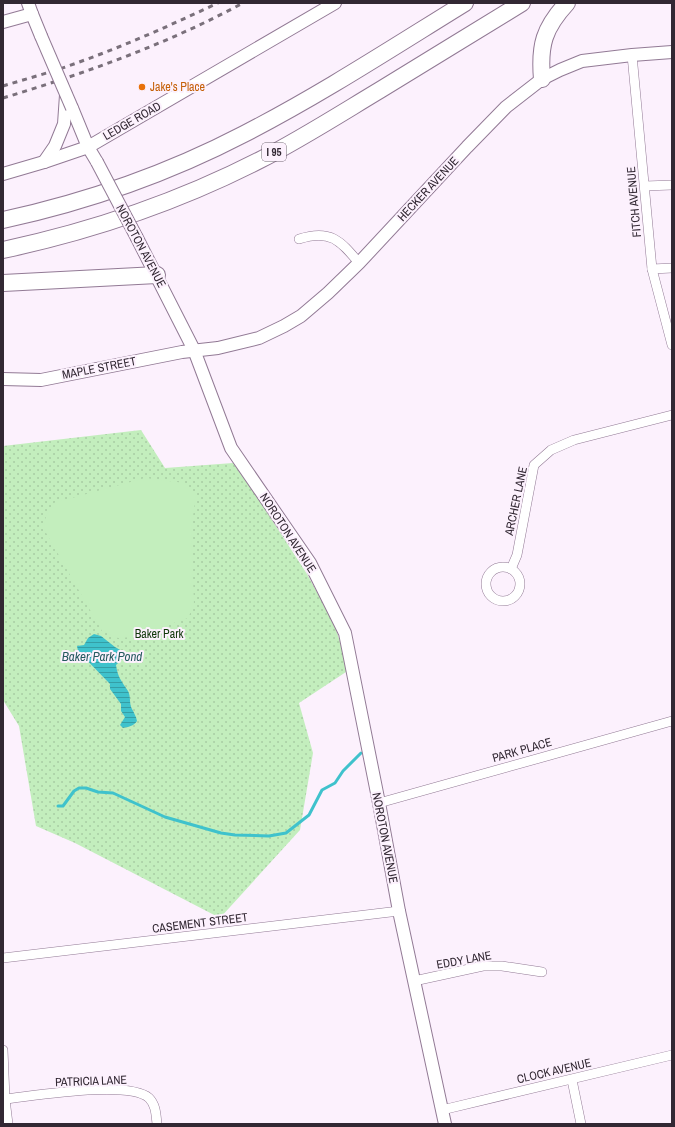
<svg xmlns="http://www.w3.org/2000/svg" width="675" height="1127" font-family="'Archivo Narrow',sans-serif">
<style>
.park{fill:url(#park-dots)}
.pitch{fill:#c3eebd}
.water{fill:url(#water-rules)}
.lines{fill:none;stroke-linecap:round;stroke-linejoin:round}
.stream{stroke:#3fc2cc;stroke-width:3}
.street-casing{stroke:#927a95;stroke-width:10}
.secondary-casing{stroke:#927a95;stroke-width:14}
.highway-casing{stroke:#927a95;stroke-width:18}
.street{stroke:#fff;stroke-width:9}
.secondary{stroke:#fff;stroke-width:12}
.highway{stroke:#fff;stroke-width:16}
.rail{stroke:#7a707b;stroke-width:3;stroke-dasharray:5 5;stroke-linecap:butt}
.secondary-bridge-casing{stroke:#927a95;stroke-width:14;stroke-linecap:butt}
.secondary-bridge{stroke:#fff;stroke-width:12}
.food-dot{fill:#e8710a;stroke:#fcf1fd;stroke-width:1.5}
.labels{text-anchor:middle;stroke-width:4;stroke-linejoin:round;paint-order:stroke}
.shield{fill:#fcf1fd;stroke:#6f6470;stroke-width:1}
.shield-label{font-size:11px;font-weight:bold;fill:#322833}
.food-label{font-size:12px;fill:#c56008;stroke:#fcf1fd;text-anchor:start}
.street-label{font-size:12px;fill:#322833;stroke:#fcf1fd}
.park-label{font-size:12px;fill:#0e3508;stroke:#fcf1fd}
.water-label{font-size:13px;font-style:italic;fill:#255a5f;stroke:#fcf1fd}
</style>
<defs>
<pattern id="park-dots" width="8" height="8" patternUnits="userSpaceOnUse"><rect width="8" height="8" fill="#c3eebd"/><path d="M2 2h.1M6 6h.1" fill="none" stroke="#a8cca3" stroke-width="1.8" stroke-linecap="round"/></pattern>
<pattern id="water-rules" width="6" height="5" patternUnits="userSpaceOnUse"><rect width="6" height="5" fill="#3fc2cc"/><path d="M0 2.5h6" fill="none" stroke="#359ea6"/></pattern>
</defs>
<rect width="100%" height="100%" fill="#fcf1fd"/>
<polygon class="park" points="141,430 165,468 233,463 252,489 307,574 334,623 349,670 299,703 313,753 300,830 220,918 75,843 36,826 19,726 3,700 3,446"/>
<path class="pitch" d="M145 478 185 483 196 495 191 530 194 605 188 618 133 637 118 638 102 631 45 531C44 521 45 514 53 508L50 504Z"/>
<path class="water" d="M94 634 101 636 115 647 122 651 125 656 116 665C118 678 121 680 128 691 131 696 129 704 132 709 134 713 136 716 137 721 134 726 128 727 123 728L120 725 125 717 121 711V704L110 689V684L78 651 77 646 84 645 88 638Z"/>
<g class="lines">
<polyline class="stream" points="58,806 63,806 74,791 79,788 86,788 98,792 113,793 165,817 221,833 235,835 269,836 286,833 309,815 322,790 335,783 343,771 361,753"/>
<g class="street-casing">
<g id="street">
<polyline points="632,55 652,269 672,345"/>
<polyline points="645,186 672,185"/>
<path d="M299 239C330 229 340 240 359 263"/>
<polyline points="652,269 672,268"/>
<circle cx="503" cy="584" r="17"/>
<polyline points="511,569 517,555 534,465 551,450 574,440 672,415"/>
<polyline points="379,803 672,721"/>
<polyline points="3,958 399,911"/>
<polyline points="414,981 483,966 502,966 542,972"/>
<polyline points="3,1050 5,1099 8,1124"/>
<polyline points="572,1080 581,1124"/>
<path d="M5 1099C34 1096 128 1080 149 1098 156 1105 156 1115 157 1124"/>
<polyline points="442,1110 672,1055"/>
</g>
</g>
<g class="secondary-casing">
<g id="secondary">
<polyline points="28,3 32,14 41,36"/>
<polyline points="3,22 32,14"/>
<polyline points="72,108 88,147 97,162"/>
<polyline points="44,162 55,146 64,124 66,95"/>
<polyline points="3,174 44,162 88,147 335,3"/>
<polyline points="137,238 194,350 231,448 310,563 345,633 379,803 399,911 445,1124"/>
<polyline points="3,379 41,380 182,352 218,348 259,338 284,326 301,316 328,293 359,263 467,147 506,107 542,79 560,70 582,61 632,55 672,52"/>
</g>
</g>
<g class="highway-casing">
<g id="highway">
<path d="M542 79C539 45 544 28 567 3"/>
<path d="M3 220C86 202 169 173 244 134 320 95 392 48 465 3"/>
<path d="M3 250C92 231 178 202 260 160 301 139 340 114 380 90 427 61 475 32 522 3"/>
<polyline points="3,283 157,275"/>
</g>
</g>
<use href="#street" class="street"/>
<use href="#secondary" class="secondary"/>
<use href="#highway" class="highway"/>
<g class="rail">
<path d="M3 86C29 78 56 71 82 61 129 44 173 24 218 3"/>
<path d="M3 98C86 73 167 44 243 3"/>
</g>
<g class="secondary-bridge-casing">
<g id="secondary-bridge">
<polyline points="41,36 72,108"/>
<polyline points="97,162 137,238"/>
</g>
</g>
<use href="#secondary-bridge" class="secondary-bridge"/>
</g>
<circle class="food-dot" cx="142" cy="87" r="4"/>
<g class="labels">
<rect class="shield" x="262" y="143" width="24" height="18" rx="3"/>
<g class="shield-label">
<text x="274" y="156">I 95</text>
</g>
<g class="food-label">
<text x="150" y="91">Jake's Place</text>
</g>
<g class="street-label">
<text transform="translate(132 121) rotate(-30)" y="4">LEDGE ROAD</text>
<text transform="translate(428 189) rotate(-47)" y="4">HECKER AVENUE</text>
<text transform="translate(634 202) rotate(-95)" y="4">FITCH AVENUE</text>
<text transform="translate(141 246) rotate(62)" y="4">NOROTON AVENUE</text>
<text transform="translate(99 368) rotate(-11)" y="4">MAPLE STREET</text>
<text transform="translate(516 501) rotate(-78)" y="4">ARCHER LANE</text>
<text transform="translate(288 533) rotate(57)" y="4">NOROTON AVENUE</text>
<text transform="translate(522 750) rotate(-16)" y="4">PARK PLACE</text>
<text transform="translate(385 838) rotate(79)" y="4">NOROTON AVENUE</text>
<text transform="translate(200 923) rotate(-7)" y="4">CASEMENT STREET</text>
<text transform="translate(464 960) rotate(-10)" y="4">EDDY LANE</text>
<text transform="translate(554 1071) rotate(-13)" y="4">CLOCK AVENUE</text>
<text transform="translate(91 1081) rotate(-2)" y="4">PATRICIA LANE</text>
</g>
<g class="park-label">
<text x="159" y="638">Baker Park</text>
</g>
<g class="water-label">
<text x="102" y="661">Baker Park Pond</text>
</g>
</g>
<rect width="675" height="1127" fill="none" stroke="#322833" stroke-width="8"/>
</svg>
